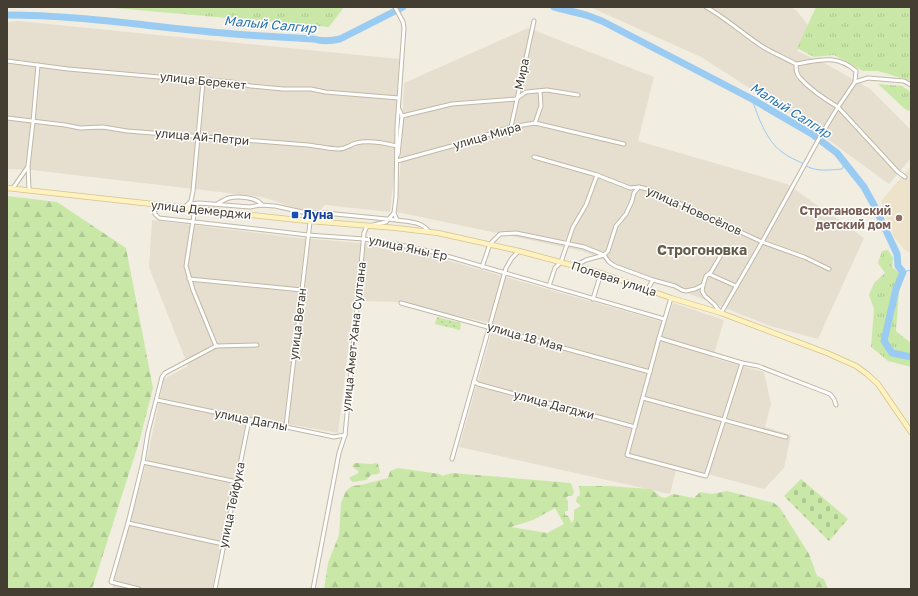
<svg xmlns="http://www.w3.org/2000/svg" width="918" height="596" font-family="'Golos Text',sans-serif">
<style>
.residential{fill:#e6dfcf}
.education{fill:#ece3ca}
.grass{fill:url(#grass-tufts)}
.forest{fill:url(#forest-firs);fill-rule:evenodd}
.cemetery{fill:url(#cemetery-stones)}
.park{fill:url(#park-dots)}
.lines{fill:none;stroke-linecap:round;stroke-linejoin:round}
.stream{stroke:#9acbf2;stroke-width:1}
.river{stroke:#9acbf2;stroke-width:7}
.street-casing{stroke:#c0b8a7;stroke-width:5}
.secondary-casing{stroke:#d3c48f;stroke-width:6}
.street{stroke:#fff;stroke-width:3}
.secondary{stroke:#fff2be;stroke-width:4.5}
.transit-dot{fill:#1a4fb4;stroke:#fff;stroke-width:1.5}
.education-dot{fill:#8d6e63;stroke:#fff;stroke-width:1.5}
.labels{text-anchor:middle;stroke-width:3;stroke-linejoin:round;paint-order:stroke}
.street-label{font-size:12px;fill:#433d32;stroke:#fff}
.education-label{font-size:12px;font-weight:bold;fill:#785e54;stroke:#fff;text-anchor:end}
.transit-label{font-size:12px;font-weight:bold;fill:#164399;stroke:#fff;text-anchor:start}
.water-label{font-size:13px;font-style:italic;fill:#2973b1;stroke:#fff}
.quarter-label{font-size:14px;font-weight:bold;fill:#665b49;stroke:#fff}
</style>
<defs>
<pattern id="grass-tufts" width="24" height="20" patternUnits="userSpaceOnUse"><rect width="24" height="20" fill="#c9e8a8"/><path d="M3 7l-1-3M5 7V3M7 7l1-3M15 17l-1-3M17 17v-4M19 17l1-3" fill="none" stroke="#aec891"/></pattern>
<pattern id="forest-firs" width="22" height="20" patternUnits="userSpaceOnUse"><rect width="22" height="20" fill="#c9e8a8"/><path d="M5 1l3.5 6h-7zM16 11l3.5 6h-7z" fill="#aec891"/></pattern>
<pattern id="cemetery-stones" width="16" height="16" patternUnits="userSpaceOnUse"><rect width="16" height="16" fill="#c9e8a8"/><path d="M2 7V4a2 2 0 0 1 4 0v3zM10 15v-3a2 2 0 0 1 4 0v3z" fill="#aec891"/></pattern>
<pattern id="park-dots" width="8" height="8" patternUnits="userSpaceOnUse"><rect width="8" height="8" fill="#c9e8a8"/><path d="M2 2h.1M6 6h.1" fill="none" stroke="#aec891" stroke-width="1.8" stroke-linecap="round"/></pattern>
</defs>
<rect width="100%" height="100%" fill="#f2ede1"/>
<g class="residential">
<polygon points="590,7 791,7 797,11 811,29 797,51 828,65 870,89 911,130 911,158 889,184 815,130 701,57"/>
<polygon points="18,21 399,59 395,128 396,155 390,212 325,205 318,212 301,210 262,197 32,170 7,169 7,22"/>
<polygon points="528,28 654,77 638,141 787,184 864,238 818,339 770,326 582,251 397,212 401,156 404,83"/>
<polygon points="152,220 299,238 385,245 443,259 666,323 673,303 724,320 713,358 764,372 771,404 765,427 791,435 784,468 764,489 677,466 670,494 459,447 494,324 398,302 354,301 338,433 248,417 212,589 112,589 145,467 164,379 188,366 149,267"/>
</g>
<polygon class="education" points="911,166 911,253 905,250 893,236 881,201"/>
<g class="grass">
<polygon points="103,7 344,7 329,27"/>
<polygon points="816,7 911,7 911,81 878,71 863,71 834,55 814,57 797,48"/>
<polygon points="878,84 902,86 911,92 911,111 906,110"/>
<polygon points="888,250 893,258 892,267 897,271 906,273 899,292 896,331 911,343 911,367 888,361 871,347 874,309 869,295 874,283 885,273 878,263 882,251"/>
</g>
<g class="forest">
<polygon points="7,196 57,202 126,248 153,388 140,439 92,589 11,589 7,587"/>
<polygon points="355,463 371,464 375,463 378,464 380,472 378,474 371,475 366,480 353,482 350,480 350,477 357,474 359,472 352,466"/>
<path d="M398 468 440 474 442 476 452 473 571 483 574 492 572 496H568L566 498 568 501V511H565V515L568 516 572 523 574 519V510L581 506 576 501 577 497 580 495 579 486H608L651 489 661 497 665 498 673 494 694 498 700 492 712 494 727 491 774 503 780 508 809 554 817 576 824 579 828 589H324L328 563 339 535 341 503 346 491 352 486 361 485 388 478 390 471ZM555 508 564 524 547 533 511 527 533 520Z"/>
</g>
<polygon class="cemetery" points="801,479 848,519 829,541 784,496"/>
<polygon class="park" points="437,317 461,323 460,330 435,324"/>
<g class="lines">
<g class="stream">
<path d="M752 99C757 115 767 142 782 152 788 157 796 160 804 164"/>
<path d="M806 166C817 172 830 170 842 169L845 163"/>
<polyline points="903,272 911,270"/>
</g>
<g class="river">
<polyline points="554,7 586,15 602,21 752,99 812,134 837,153 864,187 875,207 897,254 898,266 903,272 896,289 884,341 892,353 911,357"/>
<path d="M7 15C79 15 151 27 223 33 253 36 284 37 314 39 323 42 331 41 340 39L403 7"/>
</g>
<g class="street-casing">
<g id="street">
<path d="M395 7 403 22 404 28 397 127 396 197 394 213 397 220C408 222 422 221 429 232"/>
<path d="M706 7C726 18 743 34 763 47 773 53 785 58 796 64 796 69 796 74 800 78 809 88 826 100 838 107L898 172 905 177"/>
<polyline points="7,61 68,69 193,80 203,82 210,80 231,82 251,86 283,89 311,89 325,92 399,98"/>
<path d="M796 64C820 60 836 54 856 71L855 82"/>
<polyline points="402,116 452,104 516,99 526,92 547,90 578,95"/>
<path d="M7 118 65 125 80 128 103 127 127 131 308 145C318 146 329 149 339 149 345 149 350 145 356 143 368 140 385 143 397 146"/>
<polyline points="535,123 541,106 540,91"/>
<polyline points="511,127 534,21"/>
<polyline points="398,155 402,116 399,109"/>
<polyline points="534,157 597,175 630,188 639,187 651,190 762,242 804,257 829,269"/>
<polyline points="397,161 459,144 511,127 535,123 624,144"/>
<polyline points="13,188 27,168"/>
<polyline points="29,190 28,166 33,122 38,65"/>
<polyline points="190,204 199,203 250,207 260,205 275,206 307,213 325,213 397,220"/>
<path d="M217 204C221 202 225 199 229 198 238 196 257 197 262 205"/>
<polyline points="157,205 154,209 155,214 159,218 308,235 364,239 396,244 433,252 664,319"/>
<polyline points="185,207 191,201 193,191 203,82"/>
<polyline points="195,208 186,266 193,290 216,346"/>
<polyline points="325,213 332,223"/>
<polyline points="373,225 386,222 394,213"/>
<polyline points="721,255 711,272 706,276 703,285 702,291 705,296 714,304 721,313 762,242 821,135 838,107 855,82 868,78 904,81 911,85"/>
<polyline points="575,266 586,260 604,255 608,251 616,226 626,214 632,201 634,193 638,188"/>
<polyline points="482,267 490,244 500,234 516,233 584,247 604,255 609,262 615,266 653,280 675,286 682,290 686,291 695,289 703,285"/>
<polyline points="709,274 736,286"/>
<polyline points="189,279 302,290"/>
<polyline points="549,286 555,268 561,262 573,227 586,205 597,175"/>
<polyline points="647,290 653,280"/>
<polyline points="593,299 601,273"/>
<polyline points="401,303 650,372"/>
<polyline points="659,338 742,363 706,476 627,455 659,338 671,298"/>
<polyline points="742,363 758,366 830,394 834,399 836,405"/>
<polyline points="474,381 478,384 635,427"/>
<polyline points="643,398 786,437"/>
<polyline points="157,400 334,437 345,435"/>
<polyline points="286,426 310,222"/>
<polyline points="452,459 506,268 512,258 519,251"/>
<polyline points="143,462 237,482"/>
<polyline points="128,523 223,544"/>
<polyline points="139,589 111,582 128,523 143,462 148,432 162,377 165,373 216,346 257,345"/>
<polyline points="215,589 249,420"/>
<polyline points="313,589 339,453 345,435 364,233 367,226"/>
</g>
</g>
<g class="secondary-casing">
<polyline id="secondary" points="7,188 298,220 396,228 438,233 519,251 601,273 671,298 721,313 827,353 856,366 867,374 878,384 911,432"/>
</g>
<use href="#street" class="street"/>
<use href="#secondary" class="secondary"/>
</g>
<rect class="transit-dot" x="291" y="211" width="8" height="8" rx="2"/>
<circle class="education-dot" cx="899" cy="218" r="4"/>
<g class="labels">
<g class="street-label">
<text transform="translate(522 74) rotate(-78)" y="4">Мира</text>
<text transform="translate(203 81) rotate(6)" y="4">улица Берекет</text>
<text transform="translate(487 136) rotate(-16)" y="4">улица Мира</text>
<text transform="translate(202 137) rotate(5)" y="4">улица Ай-Петри</text>
<text transform="translate(201 210) rotate(6)" y="4">улица Демерджи</text>
<text transform="translate(694 211) rotate(24)" y="4">улица Новосёлов</text>
<text transform="translate(408 248) rotate(12)" y="4">улица Яны Ер</text>
<text transform="translate(614 279) rotate(18)" y="4">Полевая улица</text>
<text transform="translate(298 324) rotate(-83)" y="4">улица Ветан</text>
<text transform="translate(354 337) rotate(-84)" y="4">улица Амет-Хана Султана</text>
<text transform="translate(525 337) rotate(16)" y="4">улица 18 Мая</text>
<text transform="translate(554 405) rotate(15)" y="4">улица Дагджи</text>
<text transform="translate(251 420) rotate(11)" y="4">улица Даглы</text>
<text transform="translate(232 505) rotate(-78)" y="4">улица Тейфука</text>
</g>
<g class="education-label">
<text x="891" y="215">Строгановский<tspan x="891" dy="14">детский дом</tspan></text>
</g>
<g class="transit-label">
<text x="303" y="219">Луна</text>
</g>
<g class="water-label">
<text transform="translate(270 24) rotate(5)" y="5">Малый Салгир</text>
<text transform="translate(791 110) rotate(32)" y="5">Малый Салгир</text>
</g>
<g class="quarter-label">
<text x="702" y="255">Строгоновка</text>
</g>
</g>
<rect width="918" height="596" fill="none" stroke="#433d32" stroke-width="16"/>
</svg>
